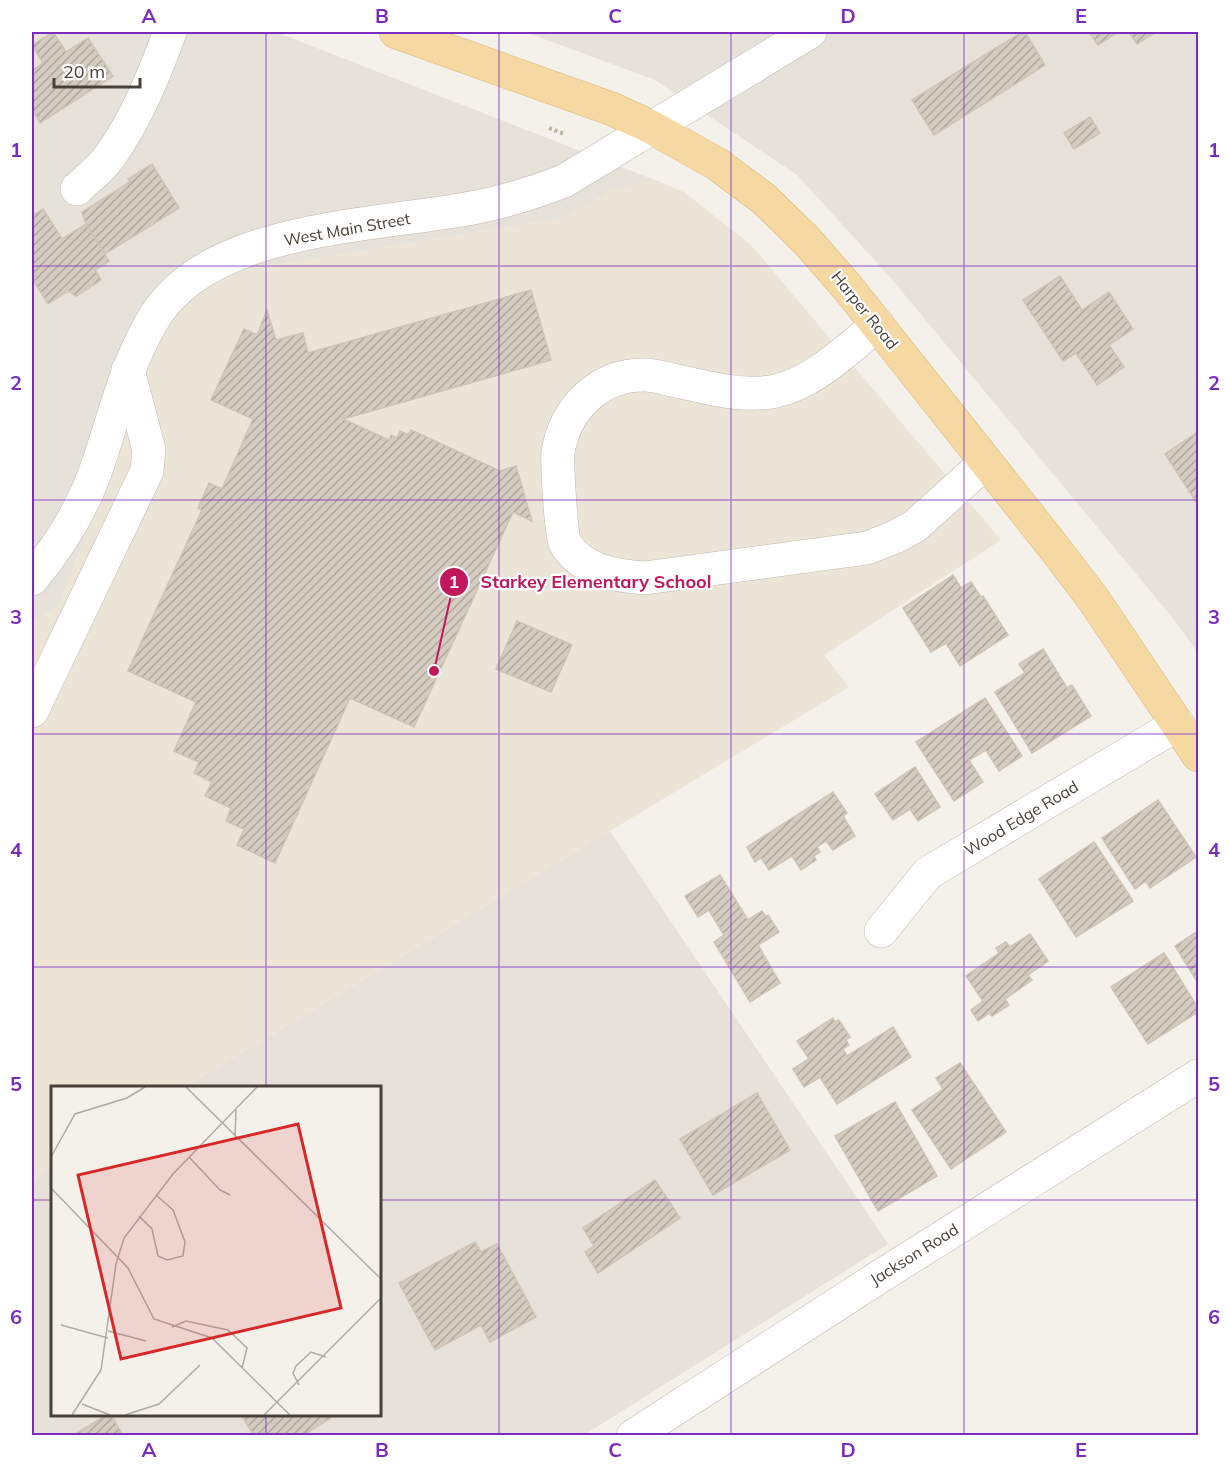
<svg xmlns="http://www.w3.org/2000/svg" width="1230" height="1467" font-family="Mulish,sans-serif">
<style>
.residential{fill:#e7e2d9}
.education{fill:#ece4d6}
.building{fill:url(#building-hatch);stroke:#cfc3b5;stroke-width:1.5}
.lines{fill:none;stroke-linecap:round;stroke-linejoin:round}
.minor-casing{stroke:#bfb8ae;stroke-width:34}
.major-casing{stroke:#dab572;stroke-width:34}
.path{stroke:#bfb3a0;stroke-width:4;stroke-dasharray:3 3;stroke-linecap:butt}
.minor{stroke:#fff;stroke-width:33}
.major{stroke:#f6d9a2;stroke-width:33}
.grid{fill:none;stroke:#7b2cbf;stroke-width:1.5;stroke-opacity:0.55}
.labels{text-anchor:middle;stroke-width:4.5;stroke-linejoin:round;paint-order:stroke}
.street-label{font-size:16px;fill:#484139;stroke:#fff}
.inset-road{fill:none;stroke:#afaba4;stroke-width:1.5}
.view{fill:#d62828;fill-opacity:0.15;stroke:#d62828;stroke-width:3}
.inset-edge{fill:none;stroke:#484139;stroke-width:3}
.leader{fill:none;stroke:#c2185b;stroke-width:2}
.callout-dot{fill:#c2185b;stroke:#fff;stroke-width:2}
.mark-label{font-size:18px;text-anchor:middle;font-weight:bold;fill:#fff}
.callout-label{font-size:18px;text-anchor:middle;font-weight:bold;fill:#c2185b;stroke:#fff;stroke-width:4.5;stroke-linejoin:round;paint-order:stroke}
.neatline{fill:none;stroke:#7b2cbf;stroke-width:2}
.grid-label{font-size:20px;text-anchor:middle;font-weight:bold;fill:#7b2cbf}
</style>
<defs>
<pattern id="building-hatch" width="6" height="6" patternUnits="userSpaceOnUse" patternTransform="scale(1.5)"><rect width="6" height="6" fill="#d5ccc1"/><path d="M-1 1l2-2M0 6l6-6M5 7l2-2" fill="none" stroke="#afa79e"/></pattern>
</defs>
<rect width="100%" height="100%" fill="#f4f1eb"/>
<g class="residential">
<polygon points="32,32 276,32 660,182 639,183 611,191 564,218 301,261 258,266 212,284 190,304 143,378 60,605 32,623"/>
<polygon points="525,32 1198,32 1198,653 1175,621 889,276 797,175 655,80"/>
<polygon points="610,831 888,1244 584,1435 32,1435 32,1180 52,1167 52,1414 380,1414 380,1088 185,1087"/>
</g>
<polygon class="education" points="660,182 684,192 751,245 1001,540 824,655 849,687 185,1087 52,1088 52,1167 32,1180 32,623 60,605 143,378 164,327 212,284 258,266 301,261 564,218 611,191 639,183"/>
<g class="building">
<polygon points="53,32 66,52 88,38 113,76 40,123 32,109 32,71 43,63 32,45"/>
<polygon points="1022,32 1025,32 1045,65 934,135 912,100"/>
<polygon points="1089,32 1118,32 1098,45"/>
<polygon points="1129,32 1156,32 1137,44"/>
<polygon points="1090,117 1100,133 1074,149 1064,133"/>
<polygon points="152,164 179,208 105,254 86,224 82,212 130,182 128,179"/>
<polygon points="43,209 62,239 86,224 109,261 95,270 101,280 76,296 68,291 48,304 32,278 32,216"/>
<polygon points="1060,276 1082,310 1109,292 1133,329 1109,345 1124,367 1097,385 1076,353 1063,361 1023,300"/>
<polygon points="531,290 551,360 343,419 389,440 391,435 397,438 400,431 408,435 411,430 500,471 516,466 532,521 513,512 414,727 350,698 275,863 237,845 244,829 226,821 231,808 205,796 212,782 194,773 199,762 174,751 196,702 128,671 202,510 198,508 209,483 222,489 253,419 211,400 244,329 257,335 267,310 276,340 303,333 308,353"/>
<polygon points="1198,432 1198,505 1165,454"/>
<polygon points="953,575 961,588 971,582 981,597 983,596 1008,635 960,666 946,643 931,652 903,608"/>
<polygon points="517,621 572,645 551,692 496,669"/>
<polygon points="1043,649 1067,688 1072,685 1091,716 1032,753 995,692 1025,673 1019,664"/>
<polygon points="985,698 1022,756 999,771 986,750 969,760 983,782 954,801 916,742"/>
<polygon points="915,767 940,807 918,821 910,809 893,820 875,794"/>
<polygon points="833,792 847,813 843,816 855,836 833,850 826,841 817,847 820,852 814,856 816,860 801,870 792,856 769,870 761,858 755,862 747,847"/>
<polygon points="1158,800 1196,857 1150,888 1146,881 1135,889 1102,838"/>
<polygon points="1094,842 1133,901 1076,937 1039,879"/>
<polygon points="720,875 748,920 762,911 766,917 768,915 779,932 758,945 780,983 750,1002 714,942 724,935 709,910 698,917 685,896"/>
<polygon points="1198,931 1198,983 1175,946"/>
<polygon points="1030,934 1048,961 1028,975 1032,980 1005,999 1009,1005 992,1016 989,1013 978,1021 971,1010 983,1001 966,976 999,953 996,948 1006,942 1010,947"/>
<polygon points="1164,953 1198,1008 1198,1012 1148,1044 1111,987"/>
<polygon points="833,1018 835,1022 839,1020 850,1037 846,1040 849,1045 843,1049 847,1056 893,1027 911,1057 837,1104 820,1077 804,1087 793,1069 809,1059 797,1041"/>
<polygon points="960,1063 1006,1132 951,1169 912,1110 943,1089 936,1078"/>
<polygon points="757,1093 790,1150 713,1195 680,1139"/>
<polygon points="895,1102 937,1176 878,1211 835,1136"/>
<polygon points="655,1180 680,1218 598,1273 585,1252 594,1246 583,1228"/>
<polygon points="475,1242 481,1252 497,1244 536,1317 490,1342 481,1325 435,1350 399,1283"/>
<polygon points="108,1414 111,1414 123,1436 72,1436"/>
<polygon points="241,1414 337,1414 302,1436 254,1436"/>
</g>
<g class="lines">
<g class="minor-casing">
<g id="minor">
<path d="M77 189C88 178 102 168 110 156 137 118 154 75 170 32"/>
<path d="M878 325C847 349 815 382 776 391 741 398 706 387 672 380 663 378 654 375 645 375 599 374 565 409 558 452 557 463 561 537 565 543 581 571 616 576 645 578L867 548 895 537 915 526 986 462"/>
<path d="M32 579C62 543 86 503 100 458 116 410 126 367 151 323 205 224 380 227 477 207 507 201 536 192 564 181L810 32"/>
<polyline points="32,711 147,471 149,450 128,370"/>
<polyline points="881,931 928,873 1178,724"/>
<polyline points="633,1436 887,1272 1198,1076"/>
</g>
</g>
<g class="major-casing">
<polyline id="major" points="396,32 612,109 651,127 717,164 764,199 807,241 848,288 1052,545 1094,600 1198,755"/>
</g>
<polyline class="path" points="549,128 564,134"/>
<use href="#minor" class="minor"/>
<use href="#major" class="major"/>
</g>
<path class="grid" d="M266 32V1088M499 32V1436M731 32V1436M964 32V1436M32 266H1198M32 500H1198M32 734H1198M32 967H1198M32 1200H52M380 1200H1198M266 1414V1436"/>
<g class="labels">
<g class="street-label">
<text transform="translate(347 229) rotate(-10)" y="6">West Main Street</text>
<text transform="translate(865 310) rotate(51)" y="6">Harper Road</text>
<text transform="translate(1021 818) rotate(-31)" y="6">Wood Edge Road</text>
<text transform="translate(914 1254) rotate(-32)" y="6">Jackson Road</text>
</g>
</g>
<g transform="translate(51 1086)">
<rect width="330" height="330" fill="#f4f1eb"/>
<path class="inset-road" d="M135 1 330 193M184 51 185 24M0 71 24 28 76 12 94 1M138 71 169 104 179 109M0 102 77 182 103 233 161 252 239 329M88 130 101 143 107 170 116 174 132 170 134 156 122 124 105 109M10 239 57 252M121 241 135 235 177 244 196 262 191 282M57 245 95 255M248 299 242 287 245 280 260 266 275 271M31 318 59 329M21 329 50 284 65 178 73 152 122 88 206 1M74 329 108 318 149 279M213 329 330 212"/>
<path class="view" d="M247 38 290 222 70 273 27 89Z"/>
<rect width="330" height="330" class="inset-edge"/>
</g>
<path class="leader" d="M434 671L454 582"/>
<g class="callout-dot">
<circle cx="434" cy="671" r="6"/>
<circle cx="454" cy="582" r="15"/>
</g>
<g class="mark-label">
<text x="454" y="588">1</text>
</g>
<g class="callout-label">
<text x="596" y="588">Starkey Elementary School</text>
</g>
<rect width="1230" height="1467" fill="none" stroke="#ffffff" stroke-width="66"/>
<path d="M54 78v9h86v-9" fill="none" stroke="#484139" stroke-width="3"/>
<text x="63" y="78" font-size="18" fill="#484139" stroke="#ffffff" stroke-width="4.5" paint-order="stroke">20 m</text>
<rect x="33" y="33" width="1164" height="1401" class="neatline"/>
<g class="grid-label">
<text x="149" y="23">A</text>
<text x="382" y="23">B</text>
<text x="615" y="23">C</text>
<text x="848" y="23">D</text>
<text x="1081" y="23">E</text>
<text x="16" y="157">1</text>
<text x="1214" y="157">1</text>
<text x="16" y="390">2</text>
<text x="1214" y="390">2</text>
<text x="16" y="624">3</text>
<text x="1214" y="624">3</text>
<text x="16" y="857">4</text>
<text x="1214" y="857">4</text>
<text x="16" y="1091">5</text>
<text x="1214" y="1091">5</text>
<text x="16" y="1324">6</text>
<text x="1214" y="1324">6</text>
<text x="149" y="1457">A</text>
<text x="382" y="1457">B</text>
<text x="615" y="1457">C</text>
<text x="848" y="1457">D</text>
<text x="1081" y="1457">E</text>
</g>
</svg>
